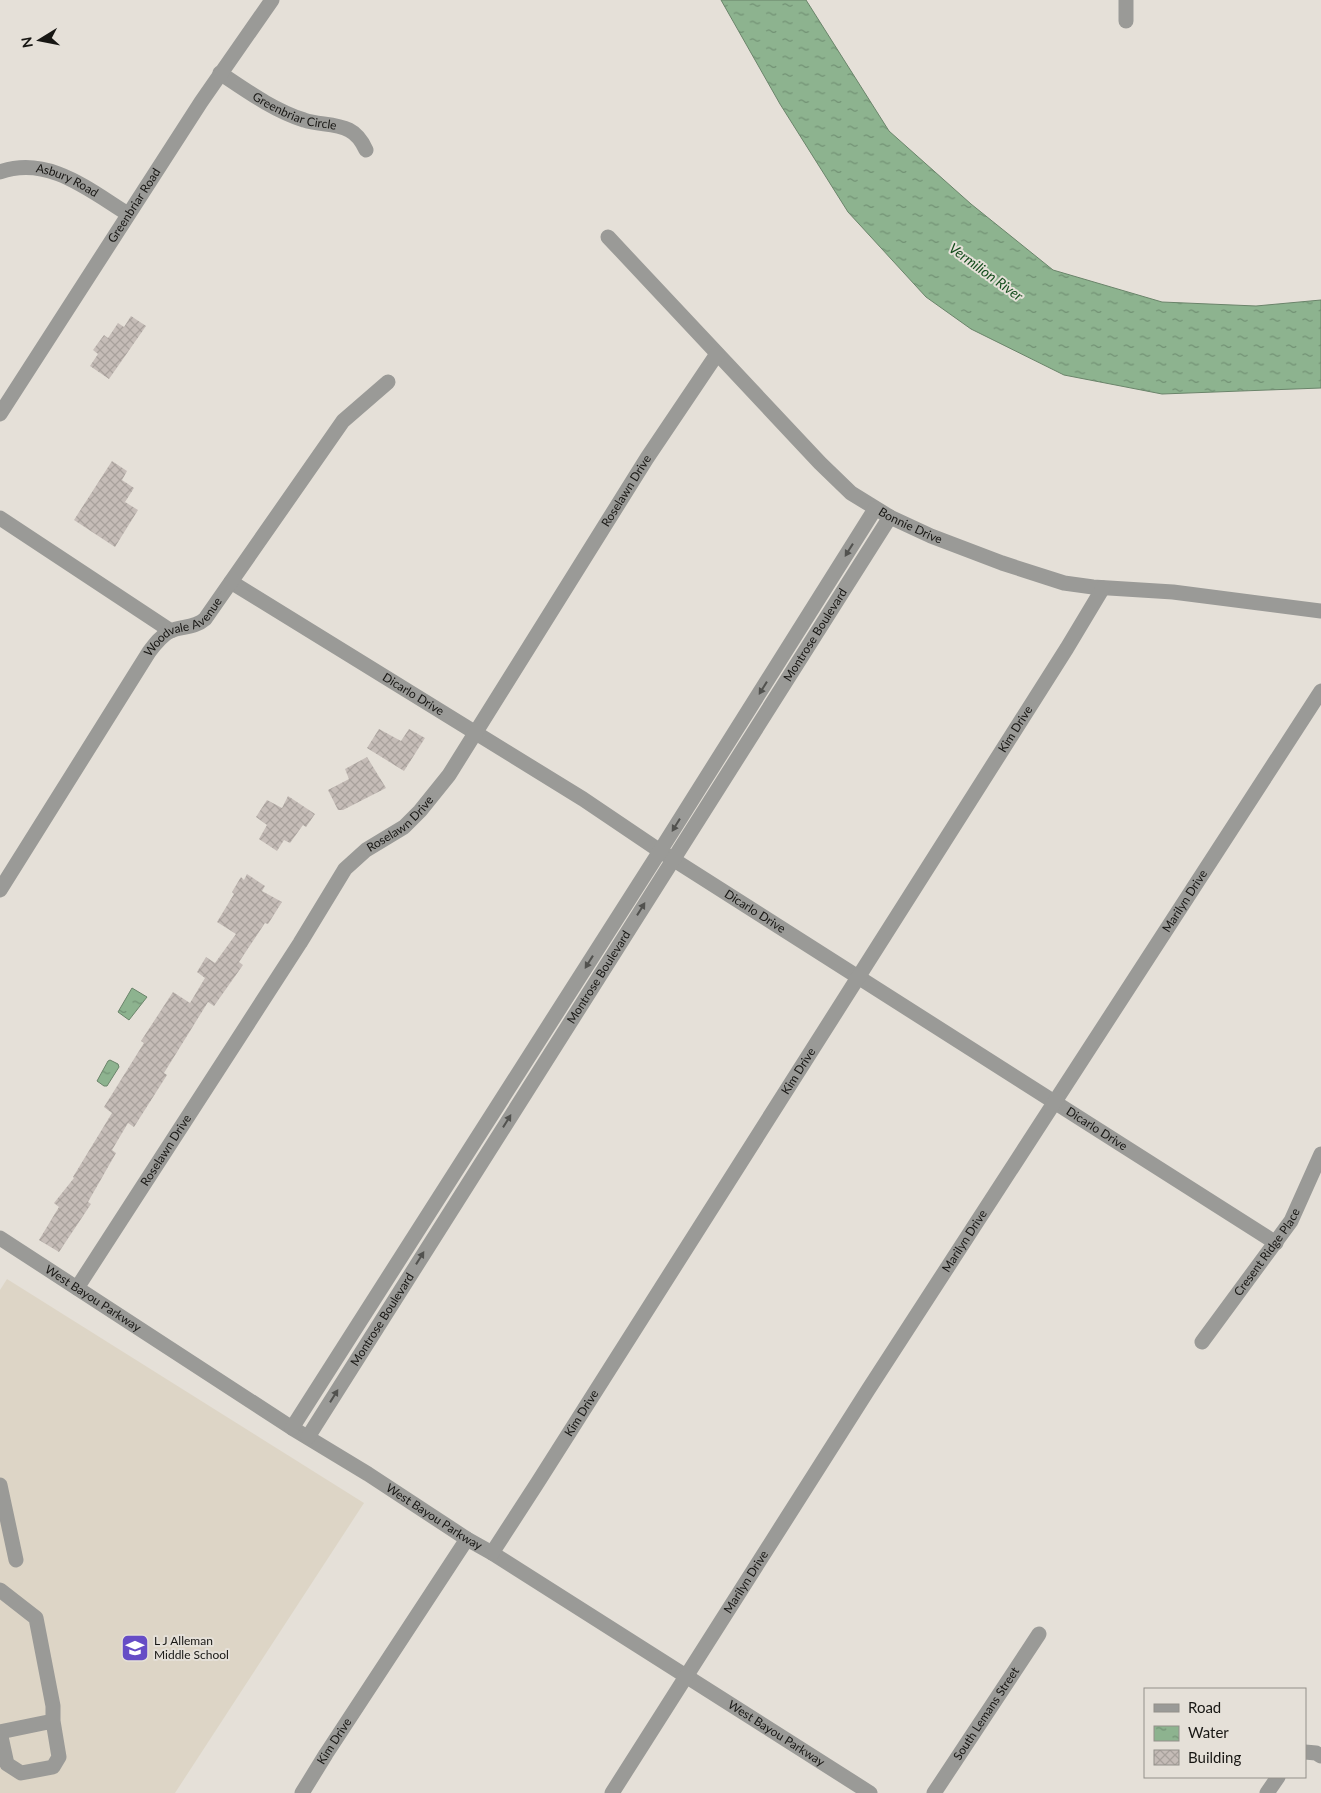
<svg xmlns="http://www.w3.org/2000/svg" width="1321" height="1793" font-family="Lato,sans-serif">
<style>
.built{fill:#ddd5c6}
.water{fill:url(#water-ripples);stroke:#6a846a}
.building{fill:url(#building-cross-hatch)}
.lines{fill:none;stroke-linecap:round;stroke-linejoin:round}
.minor{stroke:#9a9a97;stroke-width:15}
.oneway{fill:#52524f}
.labels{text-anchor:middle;stroke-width:4;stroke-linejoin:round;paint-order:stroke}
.street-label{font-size:12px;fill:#181714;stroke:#e5e0d8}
.poi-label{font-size:12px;fill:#181714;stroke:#e5e0d8;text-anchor:start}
.water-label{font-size:14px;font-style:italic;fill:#154d1d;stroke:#e5e0d8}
</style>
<defs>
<pattern id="water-ripples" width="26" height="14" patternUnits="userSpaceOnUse" patternTransform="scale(1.25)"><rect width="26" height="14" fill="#8db38f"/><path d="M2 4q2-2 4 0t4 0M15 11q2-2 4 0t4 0" fill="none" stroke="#729174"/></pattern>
<pattern id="building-cross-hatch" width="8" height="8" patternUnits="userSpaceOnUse" patternTransform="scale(1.25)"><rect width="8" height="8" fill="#c5bcb7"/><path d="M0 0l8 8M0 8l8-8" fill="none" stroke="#a8a19c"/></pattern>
</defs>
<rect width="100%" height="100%" fill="#e5e0d8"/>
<polygon class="built" points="7,1279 364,1503 175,1793 0,1793 0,1290"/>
<g class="water">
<polygon points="721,0 806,0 889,131 971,204 1053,270 1162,302 1256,306 1321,300 1321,388 1162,394 1064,375 971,329 926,297 848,212 780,104"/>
<polygon points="132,988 147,997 129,1020 118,1012"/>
<polygon points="110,1060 118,1064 119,1067 107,1086 104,1086 97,1081 108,1061"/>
</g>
<g class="building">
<polygon points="131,316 146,326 109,379 90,366 98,354 93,350 104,335 108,338 118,323 124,327"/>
<polygon points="112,461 127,471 122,480 134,488 125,502 138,510 115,547 74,520"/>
<polygon points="379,729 401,741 409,729 425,738 404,771 367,748"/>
<polygon points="367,757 386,788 343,810 338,810 328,790 349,779 345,769"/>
<polygon points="288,796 315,814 306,827 303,825 290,843 284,840 277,851 259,839 267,825 256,817 267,800 282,808"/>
<polygon points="247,874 265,886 262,891 282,902 268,924 265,923 239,962 243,965 214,1006 208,1002 164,1073 167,1075 134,1127 128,1123 112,1150 116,1153 88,1202 91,1204 59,1252 39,1240 59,1207 54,1203 74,1178 73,1177 112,1113 104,1107 144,1043 141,1041 173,992 190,1003 205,978 197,972 206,957 215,963 236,934 217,922 234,894 232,892 241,877 244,880"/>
</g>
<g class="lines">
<g class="minor">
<polyline points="1126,0 1126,21"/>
<path id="s1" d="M220 73C247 91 273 110 304 120 318 125 335 123 349 130 357 134 362 141 366 150"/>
<path id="s2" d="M0 172C48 155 89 190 128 214"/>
<path id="s3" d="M608 237 820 463 851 493 890 517 931 536 1002 563 1064 583 1093 587 1173 592 1321 611"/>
<path id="s4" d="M0 414 201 102 272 0"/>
<polyline points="0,518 171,631"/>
<path id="s5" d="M231 582 583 799 660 851 1276 1243"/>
<path id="s6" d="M0 890 149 652C155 644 161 636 170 631 181 626 195 628 205 619L343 421 388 382"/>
<path id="s7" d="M0 1238 292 1428 368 1474 467 1539 492 1553 870 1793"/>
<path id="s8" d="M77 1288 300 943 345 869 366 850 404 827 420 811 449 775 647 458 717 354"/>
<path id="s9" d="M1202 1342 1291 1221 1321 1154"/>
<polyline points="292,1428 660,851 875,509"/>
<path id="s10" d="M308 1437 890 517"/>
<polyline points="0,1485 16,1560"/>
<path id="s11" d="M492 1553 538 1482 1067 648 1103 588"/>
<polyline points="0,1590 36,1618 53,1706 53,1721 59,1757 53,1767 21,1773 7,1764 0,1732 53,1721"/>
<polyline points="1305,1752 1316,1753 1321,1756"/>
<path id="s12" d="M302 1793 326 1754 467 1539"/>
<path id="s13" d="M612 1793 868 1390 1321 691"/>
<path id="s14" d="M934 1793 1039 1634"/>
<polyline points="1267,1793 1278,1777"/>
</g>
</g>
<defs><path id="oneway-solid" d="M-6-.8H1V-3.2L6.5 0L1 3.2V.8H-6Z" transform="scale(1.25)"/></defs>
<g class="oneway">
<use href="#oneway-solid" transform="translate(849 550) rotate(122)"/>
<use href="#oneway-solid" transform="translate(763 688) rotate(122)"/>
<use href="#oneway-solid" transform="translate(676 825) rotate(122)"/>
<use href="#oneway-solid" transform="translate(641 909) rotate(-58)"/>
<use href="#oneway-solid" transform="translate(589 962) rotate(122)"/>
<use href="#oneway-solid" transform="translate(507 1121) rotate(-58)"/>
<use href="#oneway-solid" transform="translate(420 1258) rotate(-58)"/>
<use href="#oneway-solid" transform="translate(334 1396) rotate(-58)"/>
</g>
<defs>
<g id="school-square" transform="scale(1.4375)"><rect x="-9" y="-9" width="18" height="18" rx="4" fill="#664dc6" stroke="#e5e0d8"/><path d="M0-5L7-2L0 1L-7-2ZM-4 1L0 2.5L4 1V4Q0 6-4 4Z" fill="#fff"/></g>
</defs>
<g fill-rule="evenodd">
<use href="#school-square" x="135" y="1648"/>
</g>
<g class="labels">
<g class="street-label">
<text dy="4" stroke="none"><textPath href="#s1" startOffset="85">Greenbriar Circle</textPath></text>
<text dy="4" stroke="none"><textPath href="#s2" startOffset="70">Asbury Road</textPath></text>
<text dy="4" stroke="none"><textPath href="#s4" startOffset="248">Greenbriar Road</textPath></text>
<text dy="4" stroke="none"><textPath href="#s8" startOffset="974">Roselawn Drive</textPath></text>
<text dy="4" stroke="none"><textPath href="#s3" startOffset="421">Bonnie Drive</textPath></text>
<text dy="4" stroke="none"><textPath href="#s6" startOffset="325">Woodvale Avenue</textPath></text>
<text dy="4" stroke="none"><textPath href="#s10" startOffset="949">Montrose Boulevard</textPath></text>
<text dy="4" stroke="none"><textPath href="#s5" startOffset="214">Dicarlo Drive</textPath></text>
<text dy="4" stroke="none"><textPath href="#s11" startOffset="976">Kim Drive</textPath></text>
<text dy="4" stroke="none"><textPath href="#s8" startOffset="569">Roselawn Drive</textPath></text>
<text dy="4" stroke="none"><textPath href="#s13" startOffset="1060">Marilyn Drive</textPath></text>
<text dy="4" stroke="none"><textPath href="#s5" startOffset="619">Dicarlo Drive</textPath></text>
<text dy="4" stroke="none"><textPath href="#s10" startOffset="544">Montrose Boulevard</textPath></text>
<text dy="4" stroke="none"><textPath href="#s11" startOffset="571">Kim Drive</textPath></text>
<text dy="4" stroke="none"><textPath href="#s5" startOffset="1024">Dicarlo Drive</textPath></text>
<text dy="4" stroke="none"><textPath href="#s8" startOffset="164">Roselawn Drive</textPath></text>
<text dy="4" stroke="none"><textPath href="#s13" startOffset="655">Marilyn Drive</textPath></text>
<text dy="4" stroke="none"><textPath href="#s9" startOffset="111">Cresent Ridge Place</textPath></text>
<text dy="4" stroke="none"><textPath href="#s7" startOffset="111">West Bayou Parkway</textPath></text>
<text dy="4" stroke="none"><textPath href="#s10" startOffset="139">Montrose Boulevard</textPath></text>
<text dy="4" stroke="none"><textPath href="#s11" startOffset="166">Kim Drive</textPath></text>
<text dy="4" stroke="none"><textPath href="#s7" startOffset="516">West Bayou Parkway</textPath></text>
<text dy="4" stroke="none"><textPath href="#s13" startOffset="250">Marilyn Drive</textPath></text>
<text dy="4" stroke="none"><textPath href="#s14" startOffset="95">South Lemans Street</textPath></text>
<text dy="4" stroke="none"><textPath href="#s7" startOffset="921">West Bayou Parkway</textPath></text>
<text dy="4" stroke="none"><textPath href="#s12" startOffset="61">Kim Drive</textPath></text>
</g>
<g class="poi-label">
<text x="154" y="1645">L J Alleman<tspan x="154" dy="14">Middle School</tspan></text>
</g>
<g class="water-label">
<text transform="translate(986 272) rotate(36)" y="5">Vermilion River</text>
</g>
</g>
<rect x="1144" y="1688" width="162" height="90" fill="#e5e0d8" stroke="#93908a"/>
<rect x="1154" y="1704" width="25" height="8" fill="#9a9a97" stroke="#93908a"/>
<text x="1188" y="1713" font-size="15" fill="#181714">Road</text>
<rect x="1154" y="1726" width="25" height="15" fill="url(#water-ripples)" stroke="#93908a"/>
<text x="1188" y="1738" font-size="15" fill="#181714">Water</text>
<rect x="1154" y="1750" width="25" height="15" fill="url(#building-cross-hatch)" stroke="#93908a"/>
<text x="1188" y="1763" font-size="15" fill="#181714">Building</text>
<g transform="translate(40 40) rotate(260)" stroke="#e5e0d8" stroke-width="4" paint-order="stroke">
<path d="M0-4L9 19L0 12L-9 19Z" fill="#181714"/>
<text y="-8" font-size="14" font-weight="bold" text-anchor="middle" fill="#181714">N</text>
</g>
</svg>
